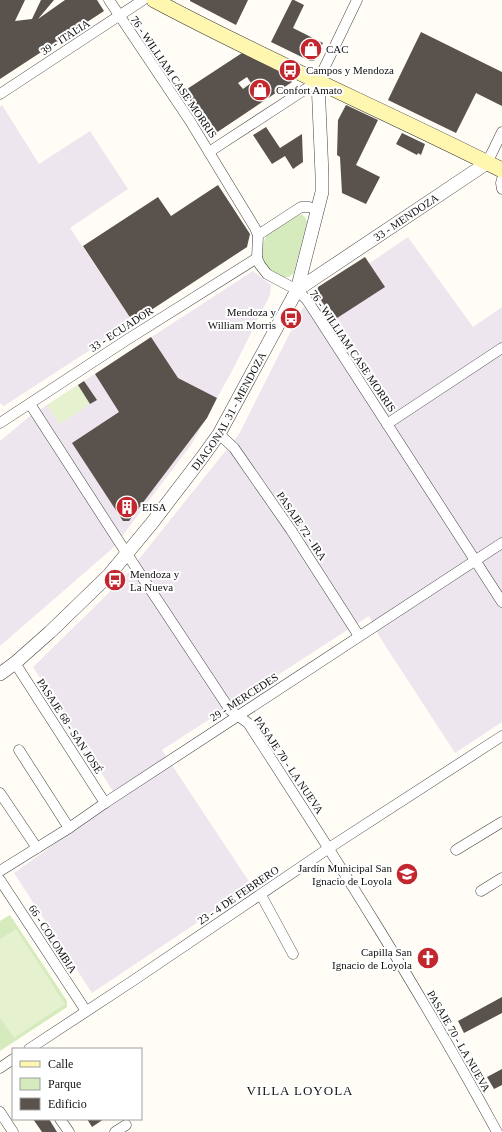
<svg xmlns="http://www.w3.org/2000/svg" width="502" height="1132" font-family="'Times New Roman',serif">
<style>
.industrial{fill:#eee6ef}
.green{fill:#d5ebbd}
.pitch{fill:#e6f2cf}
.building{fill:#5a524d;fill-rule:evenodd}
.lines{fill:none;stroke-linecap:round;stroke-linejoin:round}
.minor-casing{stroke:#444;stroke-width:11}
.tertiary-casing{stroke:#444;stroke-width:14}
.secondary-casing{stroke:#333;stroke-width:16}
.minor{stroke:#fff;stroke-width:10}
.tertiary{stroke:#fff;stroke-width:13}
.secondary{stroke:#fff6b0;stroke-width:15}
.labels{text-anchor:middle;stroke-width:4;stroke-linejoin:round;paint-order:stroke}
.street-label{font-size:11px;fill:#111;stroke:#fff}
.poi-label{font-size:11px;fill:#111;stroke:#fff;text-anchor:start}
.quarter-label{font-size:13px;letter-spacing:1px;fill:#111;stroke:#fff}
</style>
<rect width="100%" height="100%" fill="#fffdf5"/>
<g class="industrial">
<polygon points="2,105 39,164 90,131 128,189 70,228 133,322 4,406 0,403 0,107"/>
<polygon points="408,237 473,327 502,307 502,722 455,753 379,636 369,616 162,750 252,886 92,993 14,873 118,799 33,667 123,579 239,434 302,309"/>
<polygon points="253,271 271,285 270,295 232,371 191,445 113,548 0,646 0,441 30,416"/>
</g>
<g class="green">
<polygon points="301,214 305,217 307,222 295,268 294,273 289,277 282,277 273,274 266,266 263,259 261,248 268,233"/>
<polygon points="10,915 67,1001 67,1007 0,1051 0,921"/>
</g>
<g class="pitch">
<polygon points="78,385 90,404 60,424 47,405"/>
<polygon points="16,929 65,1004 14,1038 0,1018 0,939"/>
</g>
<g class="building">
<polygon points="0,0 25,0 15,21 32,19 41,0 54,0 38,19 65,0 97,0 104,11 0,79"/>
<polygon points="190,0 248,0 236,25 190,1"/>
<polygon points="292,0 294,0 304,5 293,28 323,43 315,60 313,61 310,61 271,42"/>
<polygon points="421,32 502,72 502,106 476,93 456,133 388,100"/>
<path d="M242 53 292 78V82L216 133 210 131 184 91ZM247 77 251 83 243 89 238 83Z"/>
<polygon points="346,105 378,120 356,165 380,177 366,204 342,193 340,157 337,155 338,120"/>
<polygon points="266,127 280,148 302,134 303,162 293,169 285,156 272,164 253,135"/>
<polygon points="402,133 425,144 421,155 418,153 417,155 396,144"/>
<polygon points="218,185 250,234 247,247 133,322 83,246 158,197 171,216"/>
<polygon points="365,257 385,287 334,320 317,294 318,287"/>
<polygon points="151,337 178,378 217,398 207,418 129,521 123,521 72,443 119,412 95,374"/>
<polygon points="84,381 97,400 90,404 78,385"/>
<polygon points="502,997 502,1013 464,1033 458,1021"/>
<polygon points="502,1069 502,1085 494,1089 487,1077"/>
<polygon points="33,1119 49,1119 57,1132 42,1132"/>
<polygon points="87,1119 104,1119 92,1127"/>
</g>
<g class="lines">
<g class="minor-casing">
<g id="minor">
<polyline points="109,0 190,121 255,228 258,235 257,258 260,265 267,274 297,290 307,300 502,602"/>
<polyline points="0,94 143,0"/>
<polyline points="209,152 318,81 357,0"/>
<polyline points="487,163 502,132"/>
<polyline points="502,179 501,183 502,189"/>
<polyline points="258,235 301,207 309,207 317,210"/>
<path d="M30 404 127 554 230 710 248 723C335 857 421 992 497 1132"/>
<polyline points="0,423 125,341 257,258"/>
<polyline points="387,424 502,348"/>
<polyline points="219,434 234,448 291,530 359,636"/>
<polyline points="15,663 105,803"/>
<polyline points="19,750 69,828"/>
<polyline points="0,793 37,848"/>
<polyline points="456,850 502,822"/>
<polyline points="0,871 69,828 105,803 502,543"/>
<polyline points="0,880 86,1011"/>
<polyline points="481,891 502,878"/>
<polyline points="261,895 293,954"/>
<polyline points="29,1049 134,980 329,848 502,736"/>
<polyline points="0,1068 13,1059"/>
<polyline points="0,1112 13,1132"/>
<polyline points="60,1119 69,1132"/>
<polyline points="115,1132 126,1125"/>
</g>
</g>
<g class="tertiary-casing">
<g id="tertiary">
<path id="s1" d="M297 290 487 163"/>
<path id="s2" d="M0 674 15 663 50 632 109 575 152 523 201 459 219 434 297 290 322 192V175L318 81"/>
</g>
</g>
<g class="secondary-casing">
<path id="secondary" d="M154 0C268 61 387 112 502 170"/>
</g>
<use href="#minor" class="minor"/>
<use href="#tertiary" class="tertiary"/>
<use href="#secondary" class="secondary"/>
</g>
<defs>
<g id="shop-disc" transform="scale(1.15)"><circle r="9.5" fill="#c4262e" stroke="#fff"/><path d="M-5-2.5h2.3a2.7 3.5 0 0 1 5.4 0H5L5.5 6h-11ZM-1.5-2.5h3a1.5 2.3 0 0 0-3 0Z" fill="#fff"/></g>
<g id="bus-disc" transform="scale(1.15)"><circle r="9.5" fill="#c4262e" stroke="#fff"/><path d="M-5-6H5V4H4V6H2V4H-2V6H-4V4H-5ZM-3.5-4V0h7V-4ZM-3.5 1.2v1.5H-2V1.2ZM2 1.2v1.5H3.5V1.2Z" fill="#fff"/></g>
<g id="building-disc" transform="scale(1.15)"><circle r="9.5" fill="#c4262e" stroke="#fff"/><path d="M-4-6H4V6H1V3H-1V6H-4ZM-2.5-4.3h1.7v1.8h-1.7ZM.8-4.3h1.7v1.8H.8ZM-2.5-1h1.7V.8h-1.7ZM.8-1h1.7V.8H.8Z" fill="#fff"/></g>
<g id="school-disc" transform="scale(1.15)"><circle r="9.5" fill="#c4262e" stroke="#fff"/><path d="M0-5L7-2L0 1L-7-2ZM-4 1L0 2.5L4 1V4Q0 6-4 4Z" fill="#fff"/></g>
<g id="church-disc" transform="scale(1.15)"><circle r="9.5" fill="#c4262e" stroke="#fff"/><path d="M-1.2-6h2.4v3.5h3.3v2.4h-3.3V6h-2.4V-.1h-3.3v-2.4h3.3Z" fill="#fff"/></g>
</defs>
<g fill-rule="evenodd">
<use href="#shop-disc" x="311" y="49"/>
<use href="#bus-disc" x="290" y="70"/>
<use href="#shop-disc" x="260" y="90"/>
<use href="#bus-disc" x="291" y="318"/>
<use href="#building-disc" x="127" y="507"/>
<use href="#bus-disc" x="115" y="580"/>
<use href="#school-disc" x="407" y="874"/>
<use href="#church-disc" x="428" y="958"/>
</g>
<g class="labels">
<g class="street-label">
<text transform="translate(65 37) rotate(-33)" y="4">39 - ITALIA</text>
<text transform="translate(174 77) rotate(56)" y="4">76 - WILLIAM CASE MORRIS</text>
<text dy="4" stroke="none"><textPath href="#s1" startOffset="131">33 - MENDOZA</textPath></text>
<text transform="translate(121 329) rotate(-33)" y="4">33 - ECUADOR</text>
<text transform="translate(353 351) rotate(56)" y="4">76 - WILLIAM CASE MORRIS</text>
<text dy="4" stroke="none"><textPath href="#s2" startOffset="351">DIAGONAL 31 - MENDOZA</textPath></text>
<text transform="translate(302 526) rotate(56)" y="4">PASAJE 72 - IRA</text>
<text transform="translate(244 697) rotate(-33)" y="4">29 - MERCEDES</text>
<text transform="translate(70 726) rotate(57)" y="4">PASAJE 68 - SAN JOSÉ</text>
<text transform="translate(289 765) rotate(56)" y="4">PASAJE 70 - LA NUEVA</text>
<text transform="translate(238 895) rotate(-34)" y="4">23 - 4 DE FEBRERO</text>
<text transform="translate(53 939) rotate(57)" y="4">66 - COLOMBIA</text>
<text transform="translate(459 1041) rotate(60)" y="4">PASAJE 70 - LA NUEVA</text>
</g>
<g class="poi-label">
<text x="326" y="53">CAC</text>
<text x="306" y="74">Campos y Mendoza</text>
<text x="276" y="94">Confort Amato</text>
<text x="276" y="316" text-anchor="end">Mendoza y<tspan x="276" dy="13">William Morris</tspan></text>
<text x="142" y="511">EISA</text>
<text x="130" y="578">Mendoza y<tspan x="130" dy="13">La Nueva</tspan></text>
<text x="392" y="872" text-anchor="end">Jardín Municipal San<tspan x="392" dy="13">Ignacio de Loyola</tspan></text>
<text x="412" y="956" text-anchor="end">Capilla San<tspan x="412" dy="13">Ignacio de Loyola</tspan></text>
</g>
<g class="quarter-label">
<text x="300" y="1095">VILLA LOYOLA</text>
</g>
</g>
<rect x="12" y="1048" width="130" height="72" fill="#ffffff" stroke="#a0a0a0"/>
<rect x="20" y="1061" width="20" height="6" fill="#fff6b0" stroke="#a0a0a0"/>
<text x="48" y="1068" font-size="12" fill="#111111">Calle</text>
<rect x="20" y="1078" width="20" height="12" fill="#d5ebbd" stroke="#a0a0a0"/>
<text x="48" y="1088" font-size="12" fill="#111111">Parque</text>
<rect x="20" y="1098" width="20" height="12" fill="#5a524d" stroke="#a0a0a0"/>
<text x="48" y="1108" font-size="12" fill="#111111">Edificio</text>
</svg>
